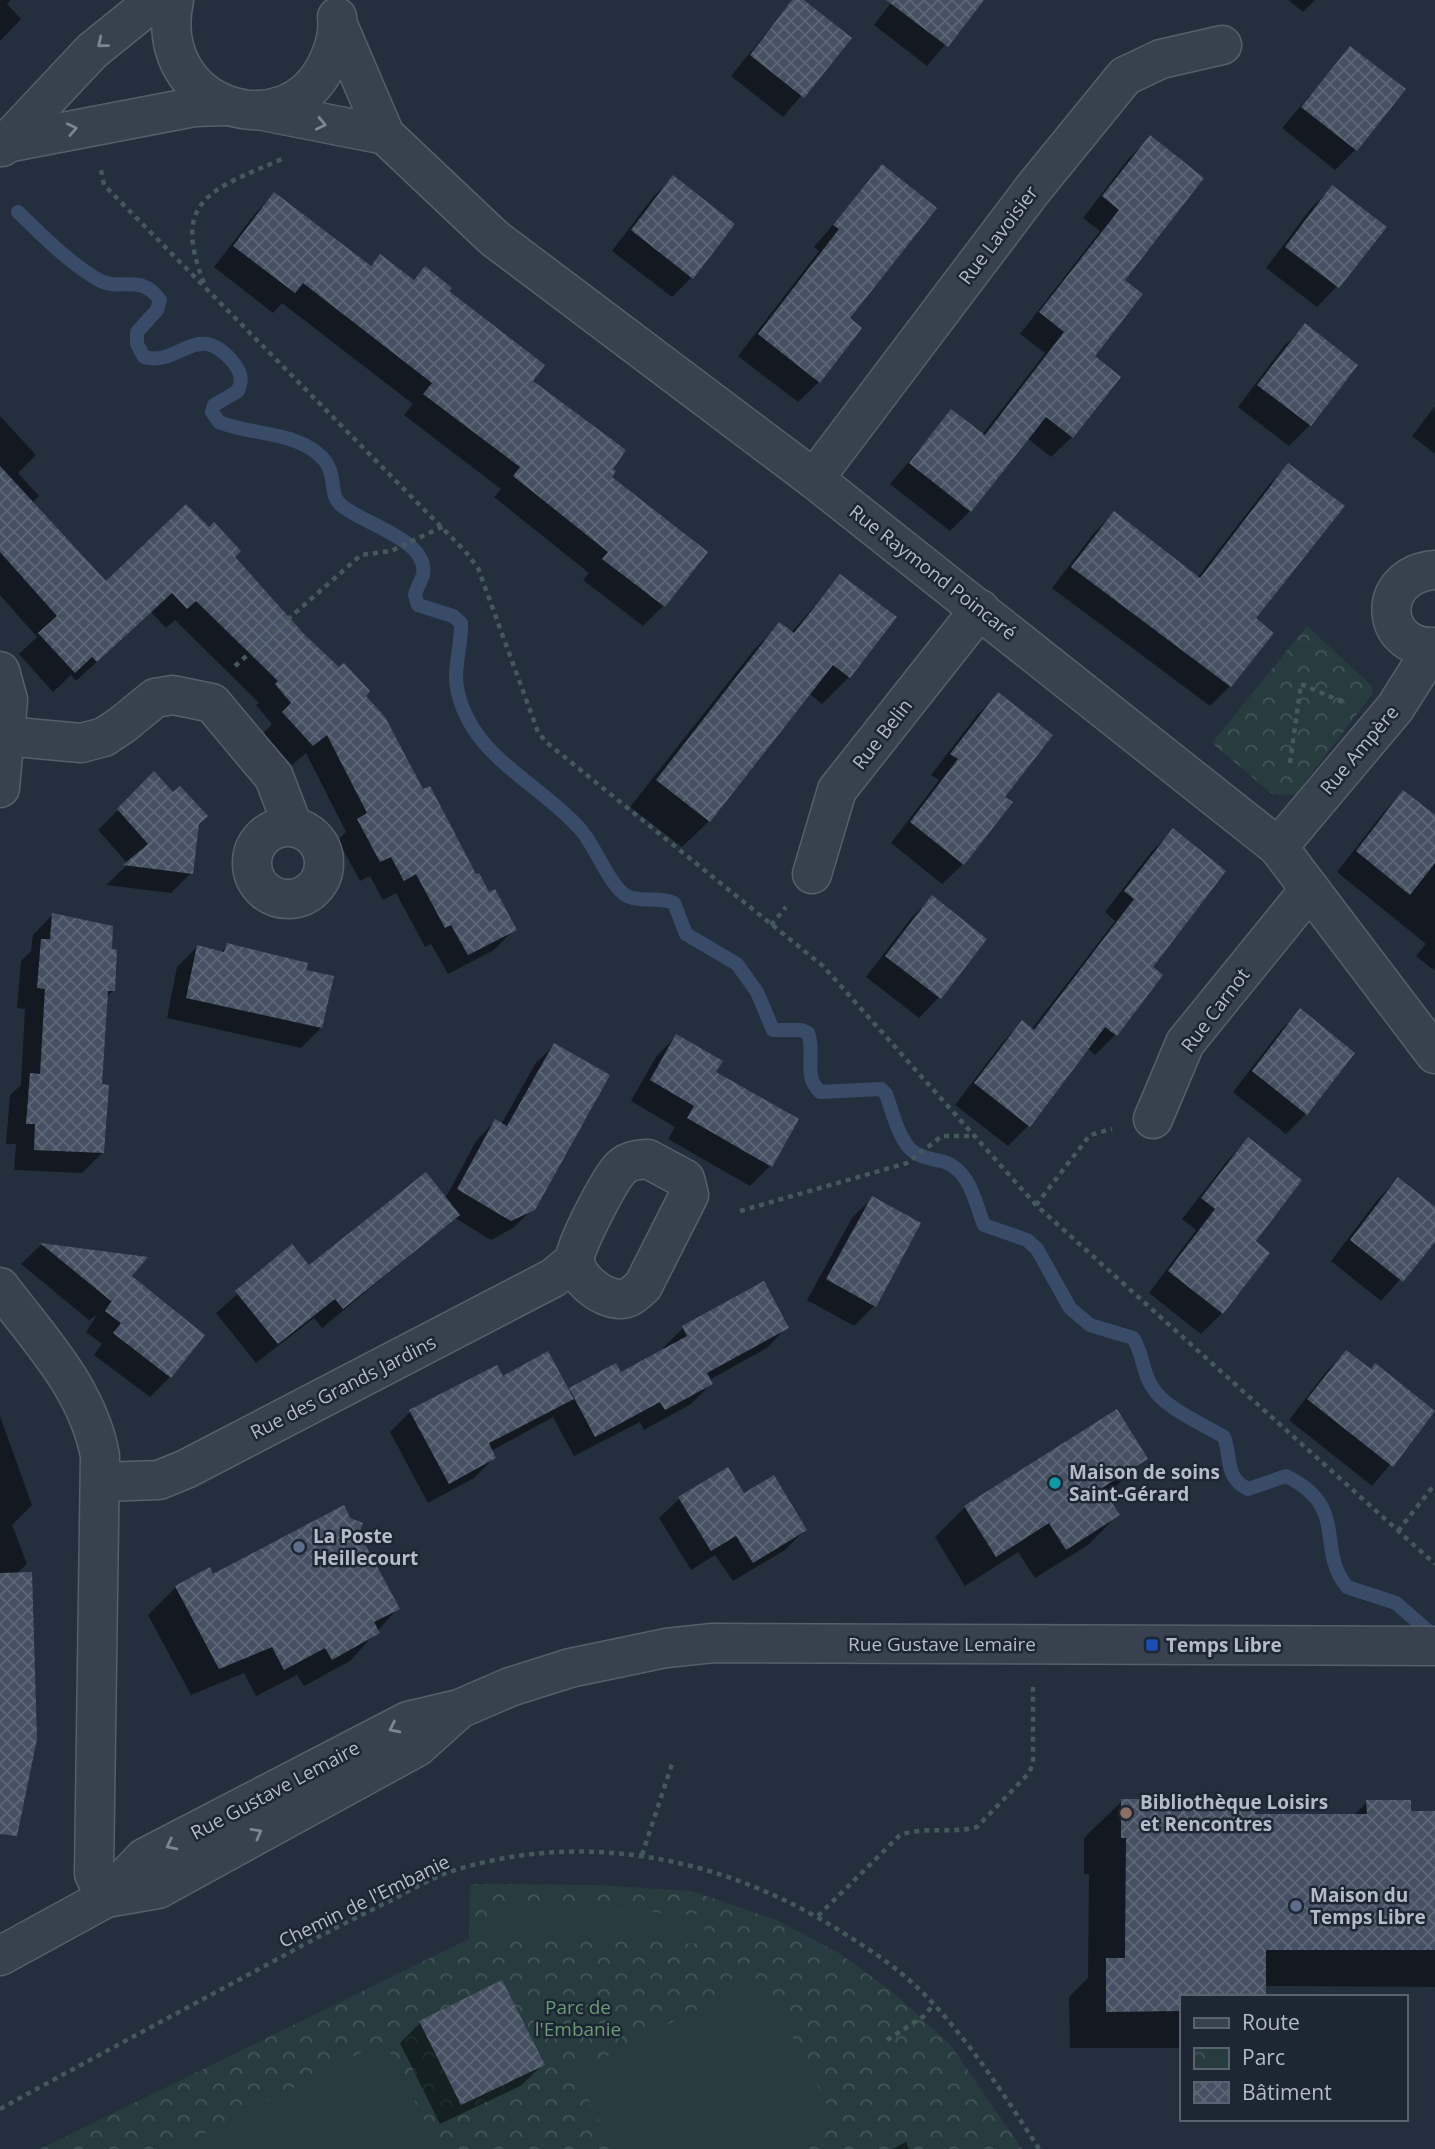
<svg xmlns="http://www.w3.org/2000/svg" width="1435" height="2149" font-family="'Open Sans',sans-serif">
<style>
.park{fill:url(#park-crowns)}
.pitch{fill:#263c3f}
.shadow{fill:#0007}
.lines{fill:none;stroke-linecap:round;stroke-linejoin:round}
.stream{stroke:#394c67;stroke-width:14}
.building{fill:url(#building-cross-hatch)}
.minor-casing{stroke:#565f6c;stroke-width:41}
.path{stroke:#44595c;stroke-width:4.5;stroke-dasharray:5 5;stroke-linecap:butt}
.minor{stroke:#38414e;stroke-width:38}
.oneway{stroke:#7c8592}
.culture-dot{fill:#0f9aa8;stroke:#1d2633;stroke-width:2.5}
.service-dot{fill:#5c6f8a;stroke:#1d2633;stroke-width:2.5}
.transit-dot{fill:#1a4fb4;stroke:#1d2633;stroke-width:2.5}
.education-dot{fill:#8d6e63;stroke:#1d2633;stroke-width:2.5}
.labels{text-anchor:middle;stroke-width:5;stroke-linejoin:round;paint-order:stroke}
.street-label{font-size:19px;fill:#b4bcc9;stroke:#1d2633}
.poi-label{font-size:19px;font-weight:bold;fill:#b4bcc9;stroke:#1d2633;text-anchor:start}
.park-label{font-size:19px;fill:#6b9a76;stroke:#1d2633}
</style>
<defs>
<pattern id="park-crowns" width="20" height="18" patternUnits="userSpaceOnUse" patternTransform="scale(1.75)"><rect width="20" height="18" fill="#263c3f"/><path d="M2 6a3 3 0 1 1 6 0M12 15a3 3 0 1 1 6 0" fill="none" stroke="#435659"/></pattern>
<pattern id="building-cross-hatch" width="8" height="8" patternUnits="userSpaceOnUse" patternTransform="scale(1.75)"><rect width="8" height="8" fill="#455162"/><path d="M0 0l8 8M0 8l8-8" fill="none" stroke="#5d6877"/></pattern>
</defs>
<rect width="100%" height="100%" fill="#242f3e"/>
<g class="park">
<polygon points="1307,626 1372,686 1373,693 1295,795 1272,794 1212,743"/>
<polygon points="470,1884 596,1885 692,1891 776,1920 839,1953 891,1991 949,2043 1022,2149 40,2149 469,1939"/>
</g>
<g class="pitch">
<polygon points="495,1904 705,1915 704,1944 493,1934"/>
<polygon points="761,1976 837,2124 789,2149 614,2149 575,2073"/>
<polygon points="384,2041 439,2149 174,2149"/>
</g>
<g class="shadow">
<polygon points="0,0 11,0 7,4 21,19 0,41"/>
<polygon points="793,0 801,0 850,38 783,117 731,76"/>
<polygon points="893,0 983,0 927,66 874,25"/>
<polygon points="1288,0 1315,0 1303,12"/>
<polygon points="1350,48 1356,149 1335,170 1282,128"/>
<polygon points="1150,138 1123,280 1093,357 1072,437 1051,457 1027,438 970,511 950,531 890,484 951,412 982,435 1045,353 1020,334 1100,231 1083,218 1129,158"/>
<polygon points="882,167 847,319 819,382 798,402 738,356 819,251 814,247"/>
<polygon points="673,178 692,277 672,297 612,251 653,197"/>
<polygon points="1332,188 1337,286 1317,307 1266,268 1311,208"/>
<polygon points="274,194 369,267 381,256 412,281 425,269 611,469 610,477 705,552 663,606 643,626 583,580 589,573 494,497 501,489 404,415 413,404 282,303 273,313 214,267 254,215"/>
<polygon points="1305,326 1356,366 1310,425 1289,446 1238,407 1284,346"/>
<polygon points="1435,406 1435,454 1412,436"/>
<polygon points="0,416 36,455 18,473 39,496 32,503 106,583 232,557 363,696 475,877 515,929 494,950 448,974 431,944 425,947 396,893 383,900 370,876 360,881 338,840 346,832 306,753 292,765 263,733 272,724 256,705 259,703 175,620 166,628 151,612 76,681 71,675 53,692 19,654 37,637 0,595"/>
<polygon points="1288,465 1253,618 1230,686 1210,706 1052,588 1094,533 1114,513 1197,578 1268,486"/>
<polygon points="840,576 849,677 822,704 809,693 709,821 682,847 630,807 753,651 779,624 791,633"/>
<polygon points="998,695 1003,797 1010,803 963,864 942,884 891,843 939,780 931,775 977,715"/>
<polygon points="154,774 197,824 191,873 171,893 106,885 128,864 98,830"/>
<polygon points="1403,792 1435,817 1435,971 1416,956 1426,944 1337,872 1383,813"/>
<polygon points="1173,831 1151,967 1115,1035 1095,1055 1087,1048 1028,1126 1008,1146 955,1105 1002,1043 1022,1022 1031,1030 1115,921 1105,912 1152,851"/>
<polygon points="932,897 939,997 919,1018 866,977 912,917"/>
<polygon points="53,914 113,991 105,998 100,1085 102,1153 82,1173 14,1170 16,1144 6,1144 10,1095 21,1085 25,1009 17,1008 21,961 31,951 33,935"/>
<polygon points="228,945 304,971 321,1028 301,1048 167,1018 177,967 197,947 220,953"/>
<polygon points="1300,1010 1306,1114 1286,1134 1233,1092 1280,1031"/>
<polygon points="676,1036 714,1073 770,1166 750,1186 668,1139 675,1127 631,1101 656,1057"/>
<polygon points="554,1045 533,1209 513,1228 491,1240 455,1218 322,1328 314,1318 256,1363 216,1313 292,1246 309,1268 445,1199 476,1141 495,1121 501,1125 535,1064"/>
<polygon points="1248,1139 1253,1241 1268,1253 1222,1313 1201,1334 1149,1293 1196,1230 1182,1219 1228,1160"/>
<polygon points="1398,1179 1435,1209 1435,1239 1381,1301 1331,1261 1378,1199"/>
<polygon points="872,1198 874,1306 854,1326 807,1300 852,1218"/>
<polygon points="41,1245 145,1259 129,1277 170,1377 150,1397 94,1355 102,1344 86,1332 97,1315 89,1320 21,1264"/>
<polygon points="787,1327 767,1348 709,1380 711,1384 691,1404 644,1430 640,1422 574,1456 553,1417 491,1451 494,1458 474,1478 428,1503 390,1432 410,1412 502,1378 568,1391 615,1365 620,1375 664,1351 663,1348 683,1328"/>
<polygon points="1346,1352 1370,1370 1375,1365 1434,1412 1372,1486 1289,1420 1326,1372"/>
<polygon points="0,1416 32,1505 12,1525 27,1564 19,1571 31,1607 0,1831"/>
<polygon points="1146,1459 1105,1496 1118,1515 1088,1545 1035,1578 1018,1552 965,1586 935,1537 965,1507"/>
<polygon points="728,1470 743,1495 805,1530 785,1550 733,1581 715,1555 691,1570 659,1518 679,1499"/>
<polygon points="357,1533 398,1608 350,1661 304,1686 297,1675 256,1696 244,1673 191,1695 148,1615 176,1587"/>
<polygon points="1122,1801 1254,1816 1353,1816 1367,1802 1410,1813 1435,1813 1435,1987 1265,1986 1181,1997 1181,2048 1070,2048 1069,1997 1088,1978 1089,1874 1084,1874 1084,1838"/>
<polygon points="420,2023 542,2065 522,2085 440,2124 400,2043"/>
<polygon points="906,2142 909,2149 892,2149"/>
</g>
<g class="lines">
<path class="stream" d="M18 212C42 235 68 262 97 279 120 293 140 272 160 300L157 310 137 332V344L144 357C180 367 197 319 233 362 241 372 243 379 238 391L214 405 212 412 219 422C250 435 290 431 317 453 340 471 327 491 340 504 359 523 430 539 423 575 421 582 416 588 415 595L418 605 453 616 461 623C462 646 452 670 458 693 474 759 540 783 581 830 595 846 611 888 627 896 641 903 659 896 674 903L686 934 737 964 757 992 773 1030H801L808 1033C816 1054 802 1075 820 1092L881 1089 886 1094C892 1110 899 1142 914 1152 923 1159 935 1159 945 1162 971 1172 975 1203 984 1225L1027 1240 1037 1249 1070 1308 1090 1325 1133 1338C1143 1353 1142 1370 1151 1385 1164 1409 1202 1423 1224 1437 1232 1459 1224 1477 1248 1489L1286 1476C1350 1507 1315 1547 1347 1587L1396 1603 1435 1637"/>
</g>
<g class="building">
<polygon points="792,0 804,0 852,38 804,98 750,55"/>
<polygon points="886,0 984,0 948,47"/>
<polygon points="1350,46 1406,89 1357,151 1301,107"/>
<polygon points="1150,135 1204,178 1125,280 1143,294 1095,356 1121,377 1073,438 1046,417 971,512 909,463 951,409 985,435 1064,332 1039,312 1119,210 1102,196"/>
<polygon points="882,164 937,208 850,318 862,328 820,383 758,334 839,229 833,225"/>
<polygon points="673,175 735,224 693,279 631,230"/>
<polygon points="1332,185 1387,227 1339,288 1285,247"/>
<polygon points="274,192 371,266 380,254 414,280 425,266 452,288 449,291 545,365 533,381 626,450 613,469 616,471 612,477 708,552 665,607 602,559 608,552 513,476 520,467 423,394 432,383 303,283 295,293 233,246"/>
<polygon points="1305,323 1358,365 1311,426 1257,385"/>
<polygon points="1288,463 1345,506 1256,618 1274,633 1231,687 1071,567 1114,511 1200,578"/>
<polygon points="0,466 106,581 186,504 209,527 214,522 241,551 235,557 306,636 339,667 344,663 370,691 366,696 385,717 423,789 430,786 476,874 479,873 489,892 495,889 517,930 468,955 451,925 445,928 416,874 404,881 391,857 380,862 357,819 367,813 327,735 313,746 282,712 291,703 275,684 278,681 196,601 187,609 172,593 97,662 92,657 75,673 38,633 57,616 0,552"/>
<polygon points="840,574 897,617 850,678 833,665 710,822 656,780 779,622 794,633"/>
<polygon points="998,692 1053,735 1005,797 1013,802 964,865 910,822 958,759 950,754"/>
<polygon points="154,771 173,792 180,786 208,816 199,824 193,874 123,865 148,844 117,809"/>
<polygon points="1403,790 1435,815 1435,863 1410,895 1356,851"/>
<polygon points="1173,828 1226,871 1153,967 1163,975 1117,1036 1105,1027 1030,1127 974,1083 1022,1020 1034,1030 1134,899 1124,891"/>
<polygon points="932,895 987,939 941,999 885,956"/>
<polygon points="52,913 113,926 112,949 117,950 115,991 108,991 102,1084 109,1085 104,1153 34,1150 35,1124 26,1124 30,1073 40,1074 45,989 37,988 41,939 50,939"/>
<polygon points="227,943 308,963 306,970 334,976 322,1028 186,998 197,945 224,952"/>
<polygon points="1300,1008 1355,1053 1307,1115 1252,1071"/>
<polygon points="676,1034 723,1061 716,1072 799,1119 772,1167 687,1118 694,1106 650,1080"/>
<polygon points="554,1043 610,1075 535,1210 511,1221 457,1189 495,1119 507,1126"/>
<polygon points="1248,1137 1302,1180 1256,1241 1270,1253 1223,1314 1168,1271 1215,1209 1201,1198"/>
<polygon points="426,1172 460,1215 343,1309 335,1299 278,1344 235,1291 292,1244 309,1265"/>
<polygon points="1398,1177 1435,1207 1435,1242 1403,1282 1350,1240"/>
<polygon points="872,1196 921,1223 876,1307 826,1279"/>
<polygon points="40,1243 148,1257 132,1276 205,1335 171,1378 113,1333 121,1323 105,1311 114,1298 111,1301"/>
<polygon points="764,1281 789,1328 707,1373 713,1384 665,1410 660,1402 595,1437 569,1388 616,1363 621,1372 687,1336 682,1326"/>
<polygon points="1346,1350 1371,1369 1375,1363 1435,1411 1393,1467 1307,1399"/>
<polygon points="548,1351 574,1399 489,1443 496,1458 449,1484 409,1410 497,1365 503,1376"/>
<polygon points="1117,1409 1148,1459 1102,1488 1120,1515 1066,1550 1049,1523 996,1557 964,1506"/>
<polygon points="728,1467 744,1493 774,1475 807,1530 753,1563 736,1536 711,1551 678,1497"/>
<polygon points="344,1505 350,1518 363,1523 359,1533 400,1609 374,1622 380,1633 332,1660 325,1648 284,1670 272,1647 219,1669 175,1586 210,1567 213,1574"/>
<polygon points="32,1572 37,1739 17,1836 0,1834 0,1573"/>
<polygon points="1121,1799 1255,1799 1255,1814 1367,1814 1366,1800 1411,1800 1411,1811 1435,1811 1435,1950 1266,1950 1266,1997 1181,1997 1181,2011 1106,2012 1106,1958 1125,1958 1126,1838 1121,1838"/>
<polygon points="502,1980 545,2065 461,2105 419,2021"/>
</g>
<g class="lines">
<g class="minor-casing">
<g id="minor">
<path d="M174 0C151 108 286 150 327 64 334 50 339 33 337 17"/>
<polyline points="338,25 385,135 494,238 814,479 1278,847 1435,1054"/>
<polyline points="258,110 385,135"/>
<polyline points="6,143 194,107 227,106"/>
<polyline points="2,147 92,51 155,0"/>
<polyline points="814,479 1033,189 1125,76 1161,59 1222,45"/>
<path d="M1435 570C1374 575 1380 650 1435 647"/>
<polyline points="0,671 8,700 0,788"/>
<polyline points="5,736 81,743 104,737 122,725 155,698 173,695 212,703 274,777 293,827"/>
<circle cx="288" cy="863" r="36"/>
<polyline points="1278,847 1395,708 1433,648"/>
<polyline points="812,874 837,790 980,609"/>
<polyline points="1153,1119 1185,1043 1310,889"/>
<path d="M648 1159 685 1179 689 1195 643 1286C636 1292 630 1299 620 1299 601 1299 574 1277 575 1258 576 1244 609 1181 619 1170 627 1160 637 1160 648 1159Z"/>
<path d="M0 1287C39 1339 88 1389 100 1456L94 1874 106 1898"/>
<polyline points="101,1482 159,1480 186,1469 553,1278 575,1260"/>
<polyline points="106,1898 158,1889 417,1747 456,1712"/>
<polyline points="0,1956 106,1898 144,1858 408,1721 459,1709 510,1687 570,1668 666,1648 713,1643 1435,1646"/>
</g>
</g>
<g class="path">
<polyline points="101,170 104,185 465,551 478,568 538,732 546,742 823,966 1036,1205 1435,1564"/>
<path d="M204 283C170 198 214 189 282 159"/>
<polyline points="235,666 361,555 391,551 444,526"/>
<polyline points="1290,763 1301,684 1345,703"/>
<polyline points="771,925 786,907"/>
<polyline points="1036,1205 1090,1135 1112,1129"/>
<polyline points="740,1211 907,1163 942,1136 974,1136"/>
<polyline points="1398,1531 1435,1484"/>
<polyline points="642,1855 673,1761"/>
<path d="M818 1916 900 1835C925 1826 952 1834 977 1827L1029 1773 1033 1763V1687"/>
<polyline points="887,2040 924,2016 934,2004"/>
<path d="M0 2109C95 2057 190 2006 285 1955 321 1935 357 1917 394 1899 411 1890 430 1879 449 1872 584 1828 727 1858 845 1934 874 1952 903 1972 927 1997 971 2043 1005 2096 1039 2149"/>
</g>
<use href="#minor" class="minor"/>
</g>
<defs><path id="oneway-chevron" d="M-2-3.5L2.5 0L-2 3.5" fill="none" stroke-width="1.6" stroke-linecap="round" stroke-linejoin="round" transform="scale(1.75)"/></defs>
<g class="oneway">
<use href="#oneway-chevron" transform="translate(102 43) rotate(141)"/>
<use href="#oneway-chevron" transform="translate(321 124) rotate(13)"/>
<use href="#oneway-chevron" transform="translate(72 129) rotate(-12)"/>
<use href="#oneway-chevron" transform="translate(394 1728) rotate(154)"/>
<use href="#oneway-chevron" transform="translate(257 1833) rotate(-29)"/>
<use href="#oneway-chevron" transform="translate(171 1845) rotate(153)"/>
</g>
<circle class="culture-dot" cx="1055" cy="1483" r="7"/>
<g class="service-dot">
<circle cx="299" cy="1547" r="7"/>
<circle cx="1296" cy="1906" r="7"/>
</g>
<rect class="transit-dot" x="1145" y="1638" width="14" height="14" rx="3.5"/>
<circle class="education-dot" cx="1126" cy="1813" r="7"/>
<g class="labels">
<g class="street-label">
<text transform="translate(998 235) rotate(-53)" y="7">Rue Lavoisier</text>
<text transform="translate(933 572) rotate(38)" y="7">Rue Raymond Poincaré</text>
<text transform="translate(882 734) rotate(-52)" y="7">Rue Belin</text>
<text transform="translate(1359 750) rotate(-50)" y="7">Rue Ampère</text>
<text transform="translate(1215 1010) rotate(-53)" y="7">Rue Carnot</text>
<text transform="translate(343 1387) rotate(-27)" y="7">Rue des Grands Jardins</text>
<text x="942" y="1651">Rue Gustave Lemaire</text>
<text transform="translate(275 1790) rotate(-28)" y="7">Rue Gustave Lemaire</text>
<text transform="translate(364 1901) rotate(-26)" y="7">Chemin de l'Embanie</text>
</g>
<g class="poi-label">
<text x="1069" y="1479">Maison de soins<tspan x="1069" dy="22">Saint-Gérard</tspan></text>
<text x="313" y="1543">La Poste<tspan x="313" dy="22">Heillecourt</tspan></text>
<text x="1166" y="1652">Temps Libre</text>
<text x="1140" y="1809">Bibliothèque Loisirs<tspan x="1140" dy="22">et Rencontres</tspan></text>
<text x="1310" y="1902">Maison du<tspan x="1310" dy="22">Temps Libre</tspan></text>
</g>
<g class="park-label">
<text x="578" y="2014">Parc de<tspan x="578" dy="22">l'Embanie</tspan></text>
</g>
</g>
<rect x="1180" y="1995" width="228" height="126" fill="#1d2633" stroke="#59626f" stroke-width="2"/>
<rect x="1194" y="2018" width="35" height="10" fill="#38414e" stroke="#59626f" stroke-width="2"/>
<text x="1242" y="2030" font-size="21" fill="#b4bcc9">Route</text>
<rect x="1194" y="2048" width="35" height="21" fill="url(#park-crowns)" stroke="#59626f" stroke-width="2"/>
<text x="1242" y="2065" font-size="21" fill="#b4bcc9">Parc</text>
<rect x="1194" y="2082" width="35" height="21" fill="url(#building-cross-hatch)" stroke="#59626f" stroke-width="2"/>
<text x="1242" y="2100" font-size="21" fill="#b4bcc9">Bâtiment</text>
</svg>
